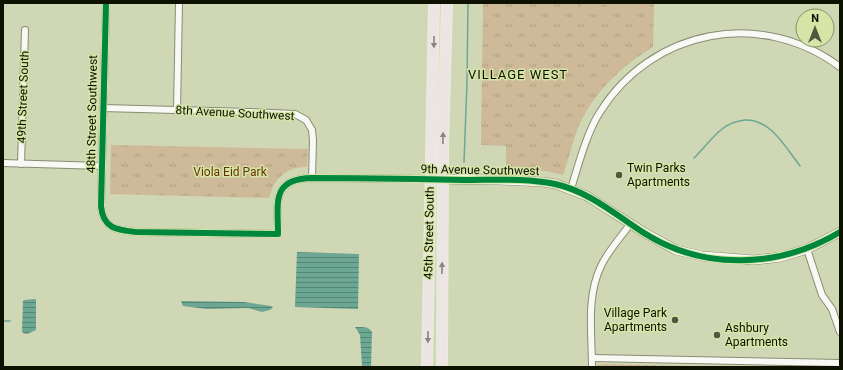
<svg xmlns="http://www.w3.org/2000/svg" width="843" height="370" font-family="Roboto,sans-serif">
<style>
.grass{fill:url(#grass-dots)}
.park{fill:url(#park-tufts)}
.garden{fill:#ceba98}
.water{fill:url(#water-rules)}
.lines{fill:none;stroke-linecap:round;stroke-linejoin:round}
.stream{stroke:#6ba792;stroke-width:1.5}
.street-casing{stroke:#888d73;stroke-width:8}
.secondary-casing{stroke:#888d73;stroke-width:10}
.primary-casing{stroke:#e9edde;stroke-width:12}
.street{stroke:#f8f9f4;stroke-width:6}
.secondary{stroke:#f8f9f4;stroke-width:9}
.primary{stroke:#ede5e4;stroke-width:10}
.cycleway-casing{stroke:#d6e5a7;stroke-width:8}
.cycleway{stroke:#00873e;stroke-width:6}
.oneway{fill:#88867d}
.poi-dot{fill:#51563f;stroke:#d6e5a7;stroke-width:1.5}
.labels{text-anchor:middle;stroke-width:3;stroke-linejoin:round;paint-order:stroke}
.street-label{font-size:12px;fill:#0d1100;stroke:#d6e5a7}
.poi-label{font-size:12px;fill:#0d1100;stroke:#d6e5a7;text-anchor:start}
.park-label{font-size:12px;fill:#653400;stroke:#d6e5a7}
.neighbourhood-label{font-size:13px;letter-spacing:1px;fill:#0d1100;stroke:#d6e5a7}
</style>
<defs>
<pattern id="grass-dots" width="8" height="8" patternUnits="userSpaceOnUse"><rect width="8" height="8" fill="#ceba98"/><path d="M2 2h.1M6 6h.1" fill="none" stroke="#b09f81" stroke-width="1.8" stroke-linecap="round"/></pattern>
<pattern id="park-tufts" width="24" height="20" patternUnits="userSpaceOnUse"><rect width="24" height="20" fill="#ceba98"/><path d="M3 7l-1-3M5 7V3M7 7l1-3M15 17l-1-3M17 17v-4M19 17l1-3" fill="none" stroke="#b09f81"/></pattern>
<pattern id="water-rules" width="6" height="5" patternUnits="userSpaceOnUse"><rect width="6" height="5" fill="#6ba792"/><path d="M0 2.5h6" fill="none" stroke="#568775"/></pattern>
</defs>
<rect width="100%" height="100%" fill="#cfd7b5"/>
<polygon class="grass" points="602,364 738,367 597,367 598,365"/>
<g class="park">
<path d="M483 3H654L653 47C620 67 592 94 577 130 572 145 568 160 563 175L546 171 506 170V146L481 145Z"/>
<path d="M111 145 308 149 307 167C286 167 275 177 269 198L110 194Z"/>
</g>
<g class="garden">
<rect x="581" y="3" width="15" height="11"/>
<polygon points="606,3 651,3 651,4 647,8 610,7 607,6"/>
</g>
<g class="water">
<polygon points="297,252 359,254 358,309 295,307"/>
<polygon points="35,299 36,300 36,330 27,334 23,333 22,331 23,301 24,300"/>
<polygon points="181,301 244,302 271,306 273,307 270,310 262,312 248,308 207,309 183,306"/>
<path d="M355 327C361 327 369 326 372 332L371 367 362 366 360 335Z"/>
</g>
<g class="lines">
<g class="stream">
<path d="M694 158C703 149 712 137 722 129 728 124 737 121 745 120 771 119 786 148 800 166"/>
<polyline points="464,162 467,82 468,3"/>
<polyline points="3,321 10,321"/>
</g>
<g class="street-casing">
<g id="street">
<path d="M106 3 101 206C103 229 117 230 136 232L278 234C278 202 271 179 312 178L430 179"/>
<polyline points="103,108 249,112 295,114 306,120 312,130 313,140 312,178"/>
<polyline points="177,110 179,3"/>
<polyline points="3,163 102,166"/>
<polyline points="21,164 25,30"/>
<path d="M571 189C578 166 587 132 600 112 652 29 761 8 840 67"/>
<polyline points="807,249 822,295 832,309 840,332"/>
<polyline points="592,358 840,363"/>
<path d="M592 367C592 334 586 297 601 266 608 251 621 237 631 223"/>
</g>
</g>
<g class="secondary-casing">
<polyline id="secondary" points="430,179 501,180 543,182 556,184 587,196 645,233 676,250 702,256 754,260 781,257 807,249 840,232"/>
</g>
<g class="primary-casing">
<g id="primary">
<polyline points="427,367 434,3"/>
<polyline points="442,367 443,148 447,3"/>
</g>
</g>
<use href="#street" class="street"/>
<use href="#secondary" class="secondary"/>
<use href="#primary" class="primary"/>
<g class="cycleway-casing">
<path id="cycleway" d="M106 3 101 206C103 229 117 230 136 232L278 234C278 202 271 179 312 178 364 178 415 179 467 180 495 180 526 178 555 184 588 191 616 215 644 233 704 271 780 268 840 232"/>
</g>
<use href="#cycleway" class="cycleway"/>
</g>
<defs><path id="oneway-solid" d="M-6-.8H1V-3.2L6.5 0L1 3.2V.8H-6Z"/></defs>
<g class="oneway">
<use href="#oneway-solid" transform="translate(434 42) rotate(91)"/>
<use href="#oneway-solid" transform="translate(443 138) rotate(-89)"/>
<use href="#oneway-solid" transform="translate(442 268) rotate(-89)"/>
<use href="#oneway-solid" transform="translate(428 337) rotate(91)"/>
</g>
<g class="poi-dot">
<circle cx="619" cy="175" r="4"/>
<circle cx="675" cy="320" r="4"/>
<circle cx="717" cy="335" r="4"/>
</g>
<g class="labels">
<g class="street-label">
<text transform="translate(23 97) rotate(-88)" y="4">49th Street South</text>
<text transform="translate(235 113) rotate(3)" y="4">8th Avenue Southwest</text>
<text transform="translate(92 114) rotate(-89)" y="4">48th Street Southwest</text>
<text transform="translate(480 170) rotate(1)" y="4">9th Avenue Southwest</text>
<text transform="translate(429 233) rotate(-89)" y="4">45th Street South</text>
</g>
<g class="poi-label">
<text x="627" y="172">Twin Parks<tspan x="627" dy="14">Apartments</tspan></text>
<text x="667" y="317" text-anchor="end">Village Park<tspan x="667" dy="14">Apartments</tspan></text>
<text x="725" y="332">Ashbury<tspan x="725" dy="14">Apartments</tspan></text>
</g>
<g class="park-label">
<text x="230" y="176">Viola Eid Park</text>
</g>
<g class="neighbourhood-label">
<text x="518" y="79">VILLAGE WEST</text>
</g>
</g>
<rect width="843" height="370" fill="none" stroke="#0d1100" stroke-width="8"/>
<g transform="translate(815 28)"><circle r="19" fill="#d6e5a7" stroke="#869064"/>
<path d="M0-3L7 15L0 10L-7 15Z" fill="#51563f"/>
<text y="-6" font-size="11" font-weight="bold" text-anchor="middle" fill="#0d1100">N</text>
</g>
</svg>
